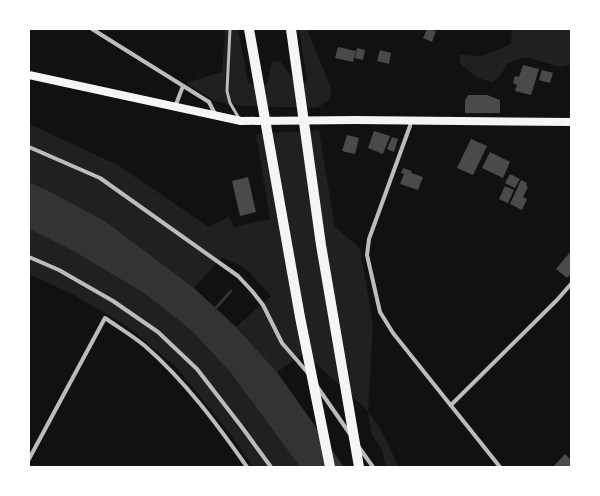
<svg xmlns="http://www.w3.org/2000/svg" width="600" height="496" font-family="'Work Sans',sans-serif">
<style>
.green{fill:#202020}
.water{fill:#333}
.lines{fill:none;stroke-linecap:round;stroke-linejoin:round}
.stream{stroke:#333;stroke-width:3}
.building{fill:#4a4a4a}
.service{stroke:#bcbcbc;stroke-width:3}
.minor{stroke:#bcbcbc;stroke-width:4}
.secondary{stroke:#f5f5f5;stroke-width:8}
.motorway{stroke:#f5f5f5;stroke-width:10}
</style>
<rect width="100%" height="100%" fill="#111"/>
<g class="green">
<polygon points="224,29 238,29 248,82 256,88 267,84 272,62 280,61 298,86 307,82 299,29 307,29 331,88 329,100 317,108 242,106 215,101 186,83 222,72 225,36"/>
<polygon points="512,29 571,29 571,65 560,67 530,58 523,58 508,63 499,77 492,82 477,78 460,63 460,55 483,56 511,44"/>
<polygon points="29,124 118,165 209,227 229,216 234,227 270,219 256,134 319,130 335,227 360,248 373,325 368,411 381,430 399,467 386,467 382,450 371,433 368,411 304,353 277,372 236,327 271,296 245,268 222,257 194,288 105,221 47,190 29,182"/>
<polygon points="29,229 75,252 144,293 192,331 230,372 300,467 253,467 228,431 177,368 127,326 74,295 29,274"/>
</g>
<polygon class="water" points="29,182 47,190 105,221 194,288 236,327 277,372 344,467 300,467 230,372 192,331 144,293 75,252 29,229"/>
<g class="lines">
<polyline class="stream" points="214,310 231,291"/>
</g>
<g class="building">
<polygon points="427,29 436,31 432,42 423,38"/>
<polygon points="338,47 356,51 353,62 335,58"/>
<polygon points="357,48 365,50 363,60 355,58"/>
<polygon points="380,50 391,53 389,64 377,61"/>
<polygon points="523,65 539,69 531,95 515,91 517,85 513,83 515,76 519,77"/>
<polygon points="542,70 553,73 550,83 539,80"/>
<polygon points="468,95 487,95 500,100 500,113 465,113 465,101"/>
<polygon points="374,131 390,136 383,154 368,148"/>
<polygon points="347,135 359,138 355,154 342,151"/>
<polygon points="392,137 398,139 394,152 387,149"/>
<polygon points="471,139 487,146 473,175 457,168"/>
<polygon points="490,152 510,162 503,178 482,168"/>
<polygon points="403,168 412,171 411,173 423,177 418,190 400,184 404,174 401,173"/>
<polygon points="510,174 520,179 515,188 505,183"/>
<polygon points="248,177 256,212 240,216 232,181"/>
<polygon points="521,180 527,183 526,186 528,187 523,197 527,199 522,210 510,204"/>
<polygon points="505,186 514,190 508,203 499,199"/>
<polygon points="571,251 571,274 567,278 556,269"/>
<polygon points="565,454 571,460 571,467 553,467"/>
</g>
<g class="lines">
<polyline class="service" points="230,29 227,91 230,103 240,120"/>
<g class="minor">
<polyline points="92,29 209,102 215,114"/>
<polyline points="175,107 183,86"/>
<polyline points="411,120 410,126 369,239 367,255 380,312 393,333 500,467"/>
<polyline points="29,147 100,178 238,276 252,291 263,305 282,343 308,373"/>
<polyline points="29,257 59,270 113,301 158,332 197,369 241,426 271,467"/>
<polyline points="316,385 350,434"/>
<polyline points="451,405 557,300 571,284"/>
<polyline points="358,446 373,467"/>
<path d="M29 459 105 318C118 327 133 336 145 346 185 381 217 424 247 467"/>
</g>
<polyline class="secondary" points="29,75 241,121 355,120 571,122"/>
<g class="motorway">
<polyline points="249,29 300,317 330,467"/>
<polyline points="291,29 321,245 359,467"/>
</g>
</g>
<rect width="600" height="496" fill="none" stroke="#ffffff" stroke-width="60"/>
</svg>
